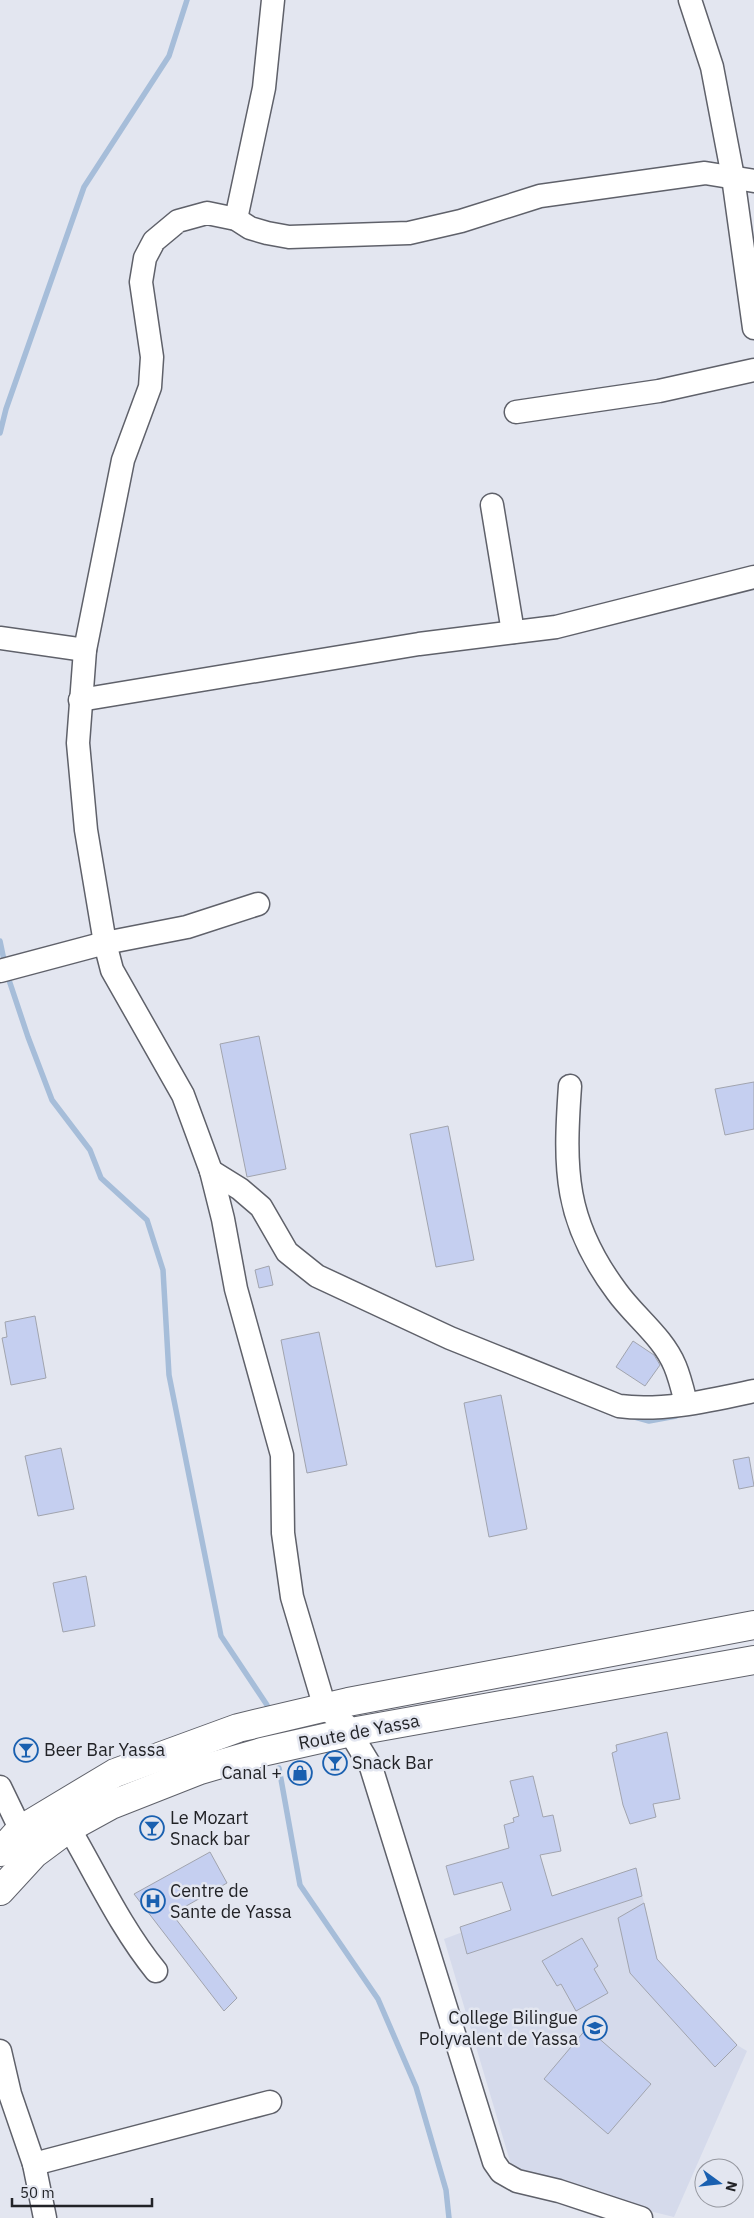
<svg xmlns="http://www.w3.org/2000/svg" width="754" height="2218" font-family="'IBM Plex Sans',sans-serif">
<style>
.built{fill:#d5daeb}
.lines{fill:none;stroke-linecap:round;stroke-linejoin:round}
.stream{stroke:#a6bdd9;stroke-width:5.5}
.building{fill:#c5cff0;stroke:#a1a4ae}
.minor-casing{stroke:#5f616a;stroke-width:25}
.major-casing{stroke:#5f616a;stroke-width:30}
.minor{stroke:#fff;stroke-width:22}
.major{stroke:#fff;stroke-width:28}
.labels{text-anchor:middle;stroke-width:5;stroke-linejoin:round;paint-order:stroke}
.street-label{font-size:18px;fill:#222327;stroke:#e3e6f0}
.poi-label{font-size:18px;fill:#222327;stroke:#e3e6f0;text-anchor:start}
</style>
<rect width="100%" height="100%" fill="#e3e6f0"/>
<polygon class="built" points="636,1868 657,1959 737,2045 747,2051 674,2217 515,2178 444,1939"/>
<g class="lines">
<g class="stream">
<polyline points="0,433 6,409 84,187 169,56 187,0"/>
<polyline points="0,941 5,965"/>
<polyline points="7,974 28,1037 52,1100 90,1150 101,1178 147,1220 163,1270 169,1375 221,1636 267,1705"/>
<polyline points="631,1416 649,1421 676,1416"/>
<polyline points="279,1768 300,1885 378,1999 416,2087 446,2190 449,2218"/>
</g>
</g>
<g class="building">
<polygon points="259,1036 286,1169 247,1177 220,1044"/>
<polygon points="754,1082 754,1129 725,1135 715,1089"/>
<polygon points="448,1126 474,1260 436,1267 410,1134"/>
<polygon points="269,1266 273,1285 259,1288 255,1270"/>
<polygon points="35,1316 46,1378 11,1385 2,1338 7,1337 5,1322"/>
<polygon points="319,1332 347,1465 307,1473 281,1340"/>
<polygon points="633,1341 654,1355 660,1365 645,1386 616,1367"/>
<polygon points="501,1395 527,1529 489,1537 464,1403"/>
<polygon points="61,1448 74,1509 38,1516 25,1456"/>
<polygon points="749,1457 754,1486 739,1489 733,1460"/>
<polygon points="86,1576 95,1626 63,1632 53,1583"/>
<polygon points="667,1732 680,1799 653,1804 656,1817 630,1824 623,1805 612,1753 617,1751 616,1745"/>
<polygon points="533,1776 543,1817 553,1815 561,1851 540,1855 552,1896 636,1868 642,1896 467,1954 460,1927 511,1910 502,1882 454,1895 446,1866 509,1848 504,1825 514,1822 513,1818 519,1816 510,1781"/>
<polygon points="210,1852 227,1883 172,1914 237,1998 224,2011 134,1894"/>
<polygon points="644,1903 657,1959 737,2045 715,2067 630,1973 618,1918"/>
<polygon points="582,1938 598,1966 594,1969 608,1993 576,2011 561,1984 557,1986 542,1961"/>
<polygon points="587,2028 651,2084 608,2134 544,2079"/>
</g>
<g class="lines">
<g class="minor-casing">
<g id="minor">
<polyline points="690,0 712,67 733,177 754,328"/>
<polyline points="236,219 264,88 273,0"/>
<polyline points="516,412 659,391 754,370"/>
<polyline points="492,505 513,632"/>
<polyline points="0,638 85,650"/>
<polyline points="80,700 419,644 556,627 754,577"/>
<polyline points="0,971 105,943 187,927 258,904"/>
<path d="M570 1086C564 1170 564 1221 617 1292 635 1317 663 1337 675 1366 680 1378 683 1391 686 1403"/>
<path d="M211 1171 240 1189 261 1207 287 1252 317 1276 450 1338 619 1406C662 1412 712 1400 754 1391"/>
<polyline points="0,1787 28,1845"/>
<path d="M69 1828C97 1876 121 1928 156 1971"/>
<polyline points="0,2051 10,2094 34,2164 45,2218"/>
<polyline points="34,2164 270,2102"/>
<polyline points="641,2218 559,2191 517,2181 501,2172 494,2162 371,1767 345,1724 325,1708 292,1597 283,1533 282,1455 236,1289 223,1219 211,1171 183,1095 112,970 105,943 86,830 78,743 85,650 123,460 150,387 152,357 141,282 145,258 154,241 178,221 207,213 236,219 250,228 267,233 289,237 409,233 461,221 540,196 705,173 754,181"/>
</g>
</g>
<g class="major-casing">
<g id="major">
<polyline points="0,1852 20,1830 115,1773 238,1728 348,1702 754,1625"/>
<polyline points="0,1891 34,1854 69,1828 111,1805 200,1770 262,1752 351,1732 754,1660"/>
</g>
</g>
<use href="#minor" class="minor"/>
<use href="#major" class="major"/>
</g>
<defs>
<g id="bar-ring" transform="scale(1.25)"><circle r="9.5" fill="#e3e6f0" stroke="#1a60b0" stroke-width="1.5"/><path d="M-6-5H6L.8 .8V4.5H3.5V6h-7V4.5H-.8V.8Z" fill="#1a60b0"/></g>
<g id="shop-ring" transform="scale(1.25)"><circle r="9.5" fill="#e3e6f0" stroke="#1a60b0" stroke-width="1.5"/><path d="M-5-2.5h2.3a2.7 3.5 0 0 1 5.4 0H5L5.5 6h-11ZM-1.5-2.5h3a1.5 2.3 0 0 0-3 0Z" fill="#1a60b0"/></g>
<g id="hospital-ring" transform="scale(1.25)"><circle r="9.5" fill="#e3e6f0" stroke="#1a60b0" stroke-width="1.5"/><path d="M-5-5h3v3.5h4V-5h3V5h-3V1.5h-4V5h-3Z" fill="#1a60b0"/></g>
<g id="school-ring" transform="scale(1.25)"><circle r="9.5" fill="#e3e6f0" stroke="#1a60b0" stroke-width="1.5"/><path d="M0-5L7-2L0 1L-7-2ZM-4 1L0 2.5L4 1V4Q0 6-4 4Z" fill="#1a60b0"/></g>
</defs>
<g fill-rule="evenodd">
<use href="#bar-ring" x="26" y="1750"/>
<use href="#bar-ring" x="335" y="1763"/>
<use href="#shop-ring" x="300" y="1773"/>
<use href="#bar-ring" x="152" y="1828"/>
<use href="#hospital-ring" x="153" y="1901"/>
<use href="#school-ring" x="595" y="2028"/>
</g>
<g class="labels">
<g class="street-label">
<text transform="translate(359 1732) rotate(-11)" y="6">Route de Yassa</text>
</g>
<g class="poi-label">
<text x="44" y="1756">Beer Bar Yassa</text>
<text x="352" y="1769">Snack Bar</text>
<text x="282" y="1779" text-anchor="end">Canal +</text>
<text x="170" y="1824">Le Mozart<tspan x="170" dy="21">Snack bar</tspan></text>
<text x="170" y="1897">Centre de<tspan x="170" dy="21">Sante de Yassa</tspan></text>
<text x="578" y="2024" text-anchor="end">College Bilingue<tspan x="578" dy="21">Polyvalent de Yassa</tspan></text>
</g>
</g>
<g transform="translate(719 2183) rotate(105)"><circle r="24" fill="#e3e6f0" stroke="#9698a0"/>
<path d="M0-4L9 19L0 12L-9 19Z" fill="#1a60b0"/>
<text y="-8" font-size="14" font-weight="bold" text-anchor="middle" fill="#222327">N</text>
</g>
<path d="M12 2198v8h140v-8" fill="none" stroke="#222327" stroke-width="2.5"/>
<text x="20" y="2198" font-size="15" fill="#222327" stroke="#e3e6f0" stroke-width="4" paint-order="stroke">50 m</text>
</svg>
